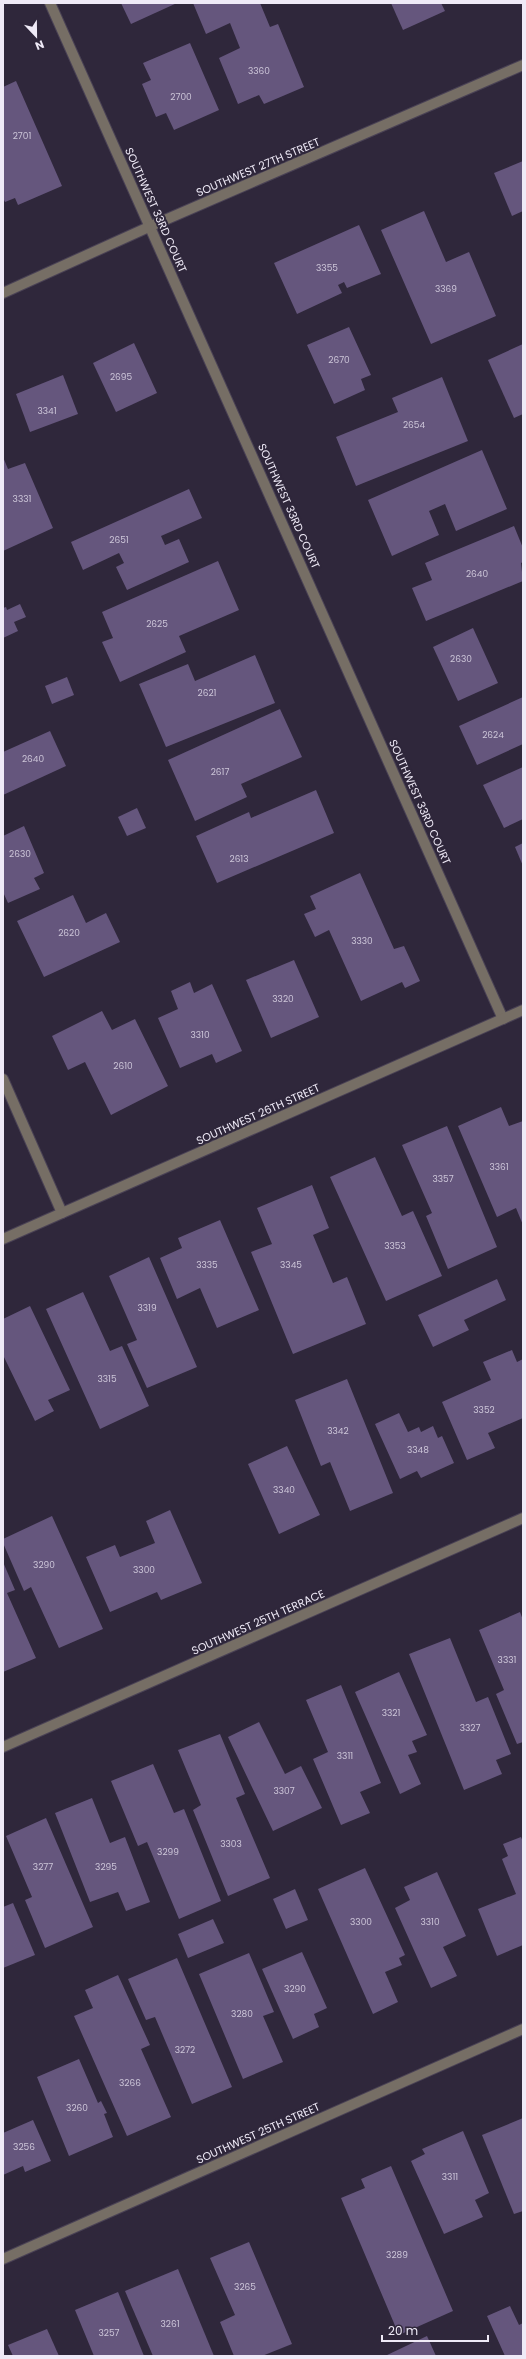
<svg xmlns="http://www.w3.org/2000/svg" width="526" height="2359" font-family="Poppins,sans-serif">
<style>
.building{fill:#65567d}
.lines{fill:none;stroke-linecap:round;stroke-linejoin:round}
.minor-casing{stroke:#4a4255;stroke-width:12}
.minor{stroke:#766e65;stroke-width:10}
.labels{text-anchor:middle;stroke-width:4;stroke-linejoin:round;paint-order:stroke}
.number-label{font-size:9px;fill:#ccc5d8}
.street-label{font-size:11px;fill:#efeaf7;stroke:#2f273b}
</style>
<rect width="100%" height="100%" fill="#2f273b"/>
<g class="building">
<polygon points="121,3 177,3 131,24"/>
<polygon points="193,3 260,3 270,27 278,24 304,87 264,104 259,95 238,104 219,58 240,48 230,23 206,34"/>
<polygon points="391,3 441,3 445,11 403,30"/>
<polygon points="190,43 219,110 174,130 166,113 156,117 142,84 151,80 143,63"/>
<polygon points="16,81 62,186 18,205 15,198 5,202 3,198 3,87"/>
<polygon points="523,161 523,211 512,216 494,173"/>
<polygon points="424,211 446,262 469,252 496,316 431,344 381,230"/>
<polygon points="359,225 381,274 347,288 344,282 338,285 342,293 297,314 274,263"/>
<polygon points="349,327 371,375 361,379 365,390 334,404 307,345"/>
<polygon points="134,343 157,393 116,412 93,363"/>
<polygon points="523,344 523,414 514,418 488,360"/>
<polygon points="63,375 78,414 30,432 16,394"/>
<polygon points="442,377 468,441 356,486 336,437 398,412 392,398"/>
<polygon points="482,450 507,509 456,531 445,504 429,511 439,535 392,556 368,500"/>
<polygon points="3,457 8,469 25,463 53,528 3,551"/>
<polygon points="189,489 202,518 161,536 165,545 179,539 189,562 127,590 116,567 124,563 119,553 83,570 71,542"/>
<polygon points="514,526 523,548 523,562 521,563 523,581 426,621 412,588 432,580 425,563"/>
<polygon points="218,561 239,610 179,636 186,652 120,682 102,642 113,638 102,612"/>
<polygon points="20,604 26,617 14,622 18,631 3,638 3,608 6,607 7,610"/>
<polygon points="473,628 498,683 458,701 433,647"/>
<polygon points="255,655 275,703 166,747 139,684 188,664 195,681"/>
<polygon points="67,677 74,695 52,704 45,686"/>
<polygon points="523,697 523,744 477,765 459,726"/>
<polygon points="280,709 302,757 241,784 247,797 195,821 168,760"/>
<polygon points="50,731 66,766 3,795 3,752"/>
<polygon points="523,767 523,819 504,828 483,785"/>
<polygon points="316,790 334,833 217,883 196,836 249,812 251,818"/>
<polygon points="137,808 146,828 127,836 118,817"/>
<polygon points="24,826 44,873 34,878 40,889 8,903 3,892 3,836"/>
<polygon points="523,843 523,866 515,847"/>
<polygon points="360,873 394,949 404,946 420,981 405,988 402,982 361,1001 329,930 315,937 304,914 316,909 310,896"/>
<polygon points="73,895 86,923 106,913 120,942 44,977 17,921"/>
<polygon points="294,960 319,1017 271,1038 246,980"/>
<polygon points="190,982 194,993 212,984 242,1051 216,1063 212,1054 180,1068 158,1018 178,1009 171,991"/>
<polygon points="102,1011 112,1030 135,1019 168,1086 111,1115 85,1062 68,1070 52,1036"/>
<polygon points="501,1107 509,1126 523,1121 523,1225 516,1208 497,1217 458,1126"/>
<polygon points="447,1126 497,1247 448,1269 426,1216 432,1213 402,1145"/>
<polygon points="375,1157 402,1216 413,1211 442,1276 386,1301 330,1177"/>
<polygon points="312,1185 329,1228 313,1235 333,1283 347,1277 366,1324 293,1354 251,1252 272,1244 257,1208"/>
<polygon points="220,1220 259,1310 217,1328 200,1288 177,1299 160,1258 182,1248 178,1238"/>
<polygon points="149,1257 197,1367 147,1388 127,1344 137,1340 109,1276"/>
<polygon points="497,1279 506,1300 464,1320 469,1330 433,1347 418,1315"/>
<polygon points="83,1292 110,1351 122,1346 149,1406 100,1429 46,1309"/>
<polygon points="30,1306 70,1390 48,1400 54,1411 35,1421 3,1355 3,1319"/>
<polygon points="512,1350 517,1362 523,1359 523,1418 488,1433 495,1448 467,1460 442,1402 491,1380 483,1362"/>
<polygon points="347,1379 393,1493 350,1511 330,1462 321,1466 295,1400"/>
<polygon points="399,1413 408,1432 419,1427 421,1432 433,1426 438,1438 442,1436 454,1463 421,1478 417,1471 400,1479 375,1424"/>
<polygon points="287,1446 320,1515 279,1534 248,1464"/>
<polygon points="170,1510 202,1583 161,1600 157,1592 110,1612 86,1557 115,1545 120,1557 155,1543 146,1521"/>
<polygon points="52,1516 103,1629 59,1648 31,1587 24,1591 3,1543 3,1539"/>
<polygon points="3,1562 15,1590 7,1593 36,1658 3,1672"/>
<polygon points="520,1612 523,1620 523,1742 517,1744 496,1694 504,1690 479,1630"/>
<polygon points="450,1638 476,1702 488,1697 511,1754 496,1760 502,1774 464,1790 409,1654"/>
<polygon points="399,1672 427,1735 412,1741 417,1752 408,1755 421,1784 400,1794 355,1692"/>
<polygon points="341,1685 381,1783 360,1792 370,1813 341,1825 313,1759 328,1752 306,1700"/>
<polygon points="259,1722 285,1774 301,1766 322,1808 273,1831 228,1737"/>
<polygon points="220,1734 245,1794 236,1798 270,1878 228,1896 193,1810 201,1805 178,1750"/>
<polygon points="153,1764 174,1813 184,1809 221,1901 179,1919 147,1842 138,1846 111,1781"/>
<polygon points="92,1798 110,1843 125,1837 150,1902 126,1911 118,1892 90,1902 55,1813"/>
<polygon points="46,1818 93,1927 45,1948 25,1900 32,1897 6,1836"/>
<polygon points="521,1837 523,1842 523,1945 497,1956 478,1909 516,1894 502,1859 508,1856 503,1844"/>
<polygon points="365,1868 405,1955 399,1958 402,1965 385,1972 398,2002 373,2014 318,1889"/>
<polygon points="437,1872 466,1936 443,1947 457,1976 431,1988 395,1908 410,1900 404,1887"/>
<polygon points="295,1889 308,1920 286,1929 273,1899"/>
<polygon points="13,1903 35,1955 3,1968 3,1907"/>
<polygon points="213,1919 224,1943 188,1958 178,1934"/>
<polygon points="302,1952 327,2008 314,2014 319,2027 293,2039 262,1969"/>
<polygon points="249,1953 274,2012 263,2016 283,2062 243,2079 199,1974"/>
<polygon points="177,1958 232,2087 192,2104 155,2017 146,2020 128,1979"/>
<polygon points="118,1975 150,2045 141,2049 171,2117 127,2136 74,2016 93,2008 85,1990"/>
<polygon points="79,2059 98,2103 101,2101 107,2113 104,2114 113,2137 69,2156 37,2077"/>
<polygon points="523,2118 523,2211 514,2214 482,2135"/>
<polygon points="33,2120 51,2161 25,2172 23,2166 3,2175 3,2133"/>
<polygon points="463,2131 489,2193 475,2200 483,2217 444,2234 411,2161 425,2154 422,2149"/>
<polygon points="391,2166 453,2311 399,2335 341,2198 365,2188 361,2179"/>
<polygon points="249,2242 292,2344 262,2356 234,2356 220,2322 235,2315 210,2258"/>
<polygon points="178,2269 214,2356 153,2356 125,2291"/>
<polygon points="118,2292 144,2356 94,2356 75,2310"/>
<polygon points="510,2306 519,2325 523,2323 523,2356 505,2356 487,2316"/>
<polygon points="47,2329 59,2356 13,2356 8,2345"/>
<polygon points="427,2336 436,2356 385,2356"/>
</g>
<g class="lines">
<g class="minor-casing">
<g id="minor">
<polyline points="50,3 503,1019"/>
<polyline points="3,293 151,226 523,65"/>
<polyline points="3,1079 62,1213"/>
<polyline points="3,1239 523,1010"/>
<polyline points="3,1747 523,1518"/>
<polyline points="3,2259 523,2029"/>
</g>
</g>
<use href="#minor" class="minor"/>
</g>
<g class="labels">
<g class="number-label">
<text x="259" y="74">3360</text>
<text x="181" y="100">2700</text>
<text x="22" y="139">2701</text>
<text x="327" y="271">3355</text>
<text x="446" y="292">3369</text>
<text x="339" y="363">2670</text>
<text x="121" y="380">2695</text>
<text x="47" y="414">3341</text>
<text x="414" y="428">2654</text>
<text x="22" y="502">3331</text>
<text x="119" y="543">2651</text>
<text x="477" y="577">2640</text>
<text x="157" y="627">2625</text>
<text x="461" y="662">2630</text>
<text x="207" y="696">2621</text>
<text x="493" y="738">2624</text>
<text x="33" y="762">2640</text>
<text x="220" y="775">2617</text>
<text x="20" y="857">2630</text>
<text x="239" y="862">2613</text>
<text x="69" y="936">2620</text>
<text x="362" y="944">3330</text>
<text x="283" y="1002">3320</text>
<text x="200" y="1038">3310</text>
<text x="123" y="1069">2610</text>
<text x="499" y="1170">3361</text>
<text x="443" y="1182">3357</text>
<text x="395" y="1249">3353</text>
<text x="207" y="1268">3335</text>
<text x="291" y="1268">3345</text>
<text x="147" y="1311">3319</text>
<text x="107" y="1382">3315</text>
<text x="484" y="1413">3352</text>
<text x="338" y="1434">3342</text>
<text x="418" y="1453">3348</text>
<text x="284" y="1493">3340</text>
<text x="44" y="1568">3290</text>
<text x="144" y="1573">3300</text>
<text x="507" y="1663">3331</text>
<text x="391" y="1716">3321</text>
<text x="470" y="1731">3327</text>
<text x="345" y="1759">3311</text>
<text x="284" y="1794">3307</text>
<text x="231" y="1847">3303</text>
<text x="168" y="1855">3299</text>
<text x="43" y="1870">3277</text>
<text x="106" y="1870">3295</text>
<text x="361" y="1925">3300</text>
<text x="430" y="1925">3310</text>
<text x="295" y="1992">3290</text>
<text x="242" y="2017">3280</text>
<text x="185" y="2053">3272</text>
<text x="130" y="2086">3266</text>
<text x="77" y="2111">3260</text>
<text x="24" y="2150">3256</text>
<text x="450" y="2180">3311</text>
<text x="397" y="2258">3289</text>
<text x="245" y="2290">3265</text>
<text x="170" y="2327">3261</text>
<text x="109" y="2336">3257</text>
</g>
<g class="street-label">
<text transform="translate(258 167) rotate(-23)" y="4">SOUTHWEST 27TH STREET</text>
<text transform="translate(156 210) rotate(66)" y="4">SOUTHWEST 33RD COURT</text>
<text transform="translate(289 506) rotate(66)" y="4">SOUTHWEST 33RD COURT</text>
<text transform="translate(420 802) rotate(66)" y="4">SOUTHWEST 33RD COURT</text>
<text transform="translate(258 1114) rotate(-24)" y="4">SOUTHWEST 26TH STREET</text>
<text transform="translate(258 1622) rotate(-24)" y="4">SOUTHWEST 25TH TERRACE</text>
<text transform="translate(258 2133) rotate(-24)" y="4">SOUTHWEST 25TH STREET</text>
</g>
</g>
<rect width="526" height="2359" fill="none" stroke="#efeaf7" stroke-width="8"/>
<g transform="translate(36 36) rotate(158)" stroke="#2f273b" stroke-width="3" paint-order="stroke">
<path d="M0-3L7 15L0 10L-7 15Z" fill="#efeaf7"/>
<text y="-6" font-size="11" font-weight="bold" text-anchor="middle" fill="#efeaf7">N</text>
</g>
<path d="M382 2335v6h106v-6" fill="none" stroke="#efeaf7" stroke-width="2"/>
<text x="388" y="2335" font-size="12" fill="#efeaf7" stroke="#2f273b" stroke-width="3" paint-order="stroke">20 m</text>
</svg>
